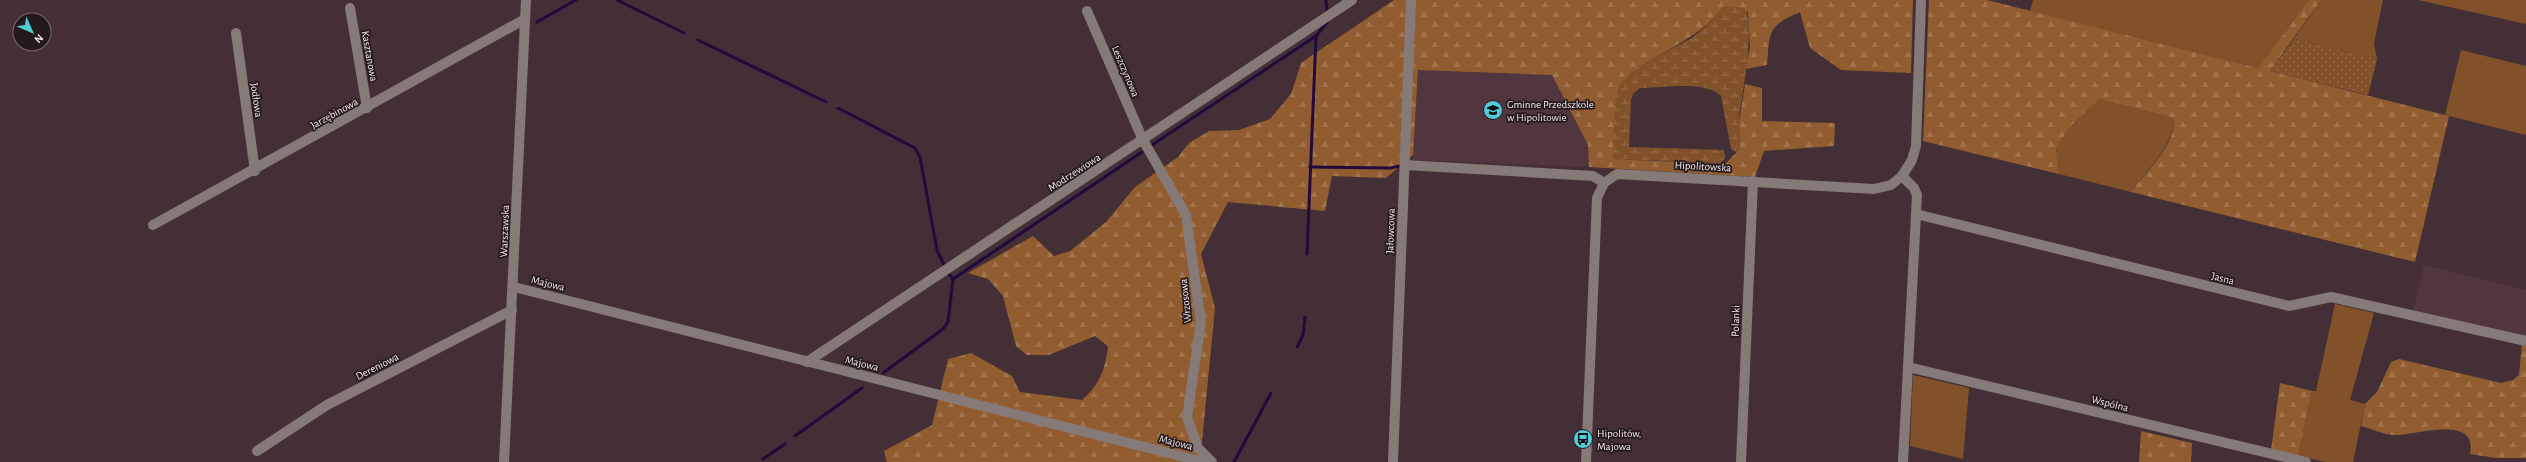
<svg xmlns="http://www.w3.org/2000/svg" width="2526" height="462" font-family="'Alegreya Sans',sans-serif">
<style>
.built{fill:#52363f}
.grass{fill:#81522a}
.forest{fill:url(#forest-firs)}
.wetland{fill:url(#wetland-marsh)}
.park{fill:url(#park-dots)}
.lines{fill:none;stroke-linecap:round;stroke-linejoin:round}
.stream{stroke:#200a3e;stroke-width:3}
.minor{stroke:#857a78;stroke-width:10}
.labels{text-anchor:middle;stroke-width:3.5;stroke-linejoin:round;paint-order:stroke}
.street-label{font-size:11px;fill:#f8eaee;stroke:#241a1d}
.poi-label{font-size:11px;fill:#f8eaee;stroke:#241a1d;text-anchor:start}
</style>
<defs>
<pattern id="forest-firs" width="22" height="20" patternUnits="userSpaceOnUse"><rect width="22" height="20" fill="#915c2f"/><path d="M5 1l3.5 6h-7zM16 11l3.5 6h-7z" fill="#a1744d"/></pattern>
<pattern id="wetland-marsh" width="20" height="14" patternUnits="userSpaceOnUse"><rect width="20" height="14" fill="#81522a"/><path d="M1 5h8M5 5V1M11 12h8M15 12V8" fill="none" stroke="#946b49"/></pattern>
<pattern id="park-dots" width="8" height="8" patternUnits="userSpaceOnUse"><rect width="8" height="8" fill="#81522a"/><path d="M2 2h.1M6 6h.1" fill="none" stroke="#946b49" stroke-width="1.8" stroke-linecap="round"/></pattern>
</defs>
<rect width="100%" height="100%" fill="#432f35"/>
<g class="built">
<polygon points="1418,70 1552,75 1588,145 1589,167 1413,160"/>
<polygon points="2424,265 2526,290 2526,336 2413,311"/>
</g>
<g class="grass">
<polygon points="2033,0 2309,0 2258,68 2030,11"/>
<polygon points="2321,0 2383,0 2374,43 2377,59 2294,39"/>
<polygon points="2418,0 2526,0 2526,24"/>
<polygon points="2461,50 2526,66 2526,135 2445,115"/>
<path d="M2099 99 2174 118C2174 146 2146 171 2131 192L2059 174 2056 148 2071 126Z"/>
<polygon points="2335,304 2374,313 2350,400 2365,404 2353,462 2326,462 2298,456 2312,391 2316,391"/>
<polygon points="1913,375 1969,388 1963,459 1910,446"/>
</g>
<g class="forest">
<path d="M1394 0H1913L1911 73 1841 70 1810 48 1800 12C1767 26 1770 32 1767 65L1745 69 1750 47 1748 12 1724 6C1704 34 1674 45 1646 63 1636 70 1626 82 1618 91L1613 159 1725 164 1740 149 1739 123 1745 84 1762 88V121L1835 123 1834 146 1764 151 1755 177 1589 167 1588 145 1552 75 1418 70 1413 155 1386 178 1332 176 1325 211 1228 202 1201 254 1215 308 1200 462H887L884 451 932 425 948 359 971 353 1012 376 1020 392 1082 400C1100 384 1105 370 1108 346L1095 336 1049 355H1027L1016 346 1003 296 988 279 968 273 1033 236 1054 256 1070 251 1106 222 1135 187 1178 157 1189 143 1209 131 1239 130 1270 119 1291 94 1301 63Z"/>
<path d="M1929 0H1987L2258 68 2309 0H2321L2270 71 2449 116 2415 262 2131 192C2146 172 2176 145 2174 118L2099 99 2071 126 2056 148 2059 174 1923 141Z"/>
<path d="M2522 344 2526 345V458H2496L2470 454C2479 414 2415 435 2397 435 2386 436 2372 429 2361 426L2365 404 2377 392 2391 362 2399 359 2501 383 2513 380 2519 375Z"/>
<polygon points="2280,383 2312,391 2298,456 2271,450"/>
<polygon points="2141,431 2192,443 2191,462 2139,462"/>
</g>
<path class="wetland" d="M1724 6 1744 8C1757 23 1741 98 1739 121 1739 130 1740 140 1740 149L1737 152 1731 149 1721 96C1705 80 1662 88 1640 88L1633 94 1631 100 1629 147 1724 150 1725 158 1721 163 1613 159C1614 139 1613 111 1617 92 1624 67 1673 50 1693 37 1705 28 1715 18 1724 6Z"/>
<polygon class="park" points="2294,39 2377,59 2368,95 2270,71"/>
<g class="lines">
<g class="stream">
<polyline points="617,0 684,33"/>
<polyline points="1326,0 1327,10"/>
<polyline points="537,22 576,0"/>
<polyline points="698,40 826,102"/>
<polyline points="838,108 915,148 920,157 937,250 944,265"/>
<polyline points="1152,145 1316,36 1328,21"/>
<polyline points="1310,167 1390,168 1400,166"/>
<polyline points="1307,254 1316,36"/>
<polyline points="953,279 1142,152"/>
<polyline points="1297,347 1303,335 1305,317"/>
<polyline points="883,373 943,329 948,322 953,279 949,274"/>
<polyline points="795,436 862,388"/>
<polyline points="763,459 785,444"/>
<polyline points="1234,462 1271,393"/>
</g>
<g class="minor">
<polyline points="350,8 367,108"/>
<polyline points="1087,11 1143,140 1186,215 1201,322 1187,417 1198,448 1212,462"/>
<polyline points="236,33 255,171"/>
<polyline points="1405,165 1593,176 1604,183"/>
<polyline points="1902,176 1914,188 1917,195 1903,462"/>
<polyline points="1916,214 2289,306 2331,297 2526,341"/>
<polyline points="153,225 525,19"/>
<polyline points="514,287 1204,462"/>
<polyline points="807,362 1352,0"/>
<polyline points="1908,367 2306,462"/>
<polyline points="257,451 327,405 512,310"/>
<polyline points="504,462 526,0"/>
<polyline points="1393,462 1411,0"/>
<polyline points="1586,462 1597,198 1604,183 1617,174 1874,189 1891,185 1902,176 1912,160 1916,146 1921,0"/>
<polyline points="1741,462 1753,181"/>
</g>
</g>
<defs>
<g id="school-disc" transform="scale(1)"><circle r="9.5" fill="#52cbd9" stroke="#241a1d"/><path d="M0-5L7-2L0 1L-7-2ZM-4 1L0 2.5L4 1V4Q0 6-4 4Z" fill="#111"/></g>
<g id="bus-disc" transform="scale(1)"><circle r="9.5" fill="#52cbd9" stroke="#241a1d"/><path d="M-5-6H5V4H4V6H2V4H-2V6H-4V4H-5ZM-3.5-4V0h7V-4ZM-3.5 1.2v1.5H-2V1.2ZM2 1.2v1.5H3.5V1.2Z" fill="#111"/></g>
</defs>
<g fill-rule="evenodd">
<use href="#school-disc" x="1493" y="110"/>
<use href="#bus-disc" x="1583" y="439"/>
</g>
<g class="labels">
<g class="street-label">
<text transform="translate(370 56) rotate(80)" y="4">Kasztanowa</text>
<text transform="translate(1126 71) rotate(67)" y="4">Leszczynowa</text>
<text transform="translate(257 100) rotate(82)" y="4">Jodłowa</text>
<text transform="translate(334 113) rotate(-29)" y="4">Jarzębinowa</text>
<text transform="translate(1703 166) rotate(3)" y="4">Hipolitowska</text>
<text transform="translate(1074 172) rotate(-33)" y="4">Modrzewiowa</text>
<text transform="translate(504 231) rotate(-88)" y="4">Warszawska</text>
<text transform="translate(1390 231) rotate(-88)" y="4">Jałowcowa</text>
<text transform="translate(2223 278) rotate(14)" y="4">Jasna</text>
<text transform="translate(548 283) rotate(14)" y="4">Majowa</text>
<text transform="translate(1185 301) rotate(-96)" y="4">Wrzosowa</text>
<text transform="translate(1735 321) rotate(-88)" y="4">Polanki</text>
<text transform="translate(862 363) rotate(14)" y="4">Majowa</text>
<text transform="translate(377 366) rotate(-27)" y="4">Dereniowa</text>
<text transform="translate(2110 403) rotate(14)" y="4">Wspólna</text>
<text transform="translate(1176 442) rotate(14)" y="4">Majowa</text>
</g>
<g class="poi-label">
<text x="1507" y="108">Gminne Przedszkole<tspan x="1507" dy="13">w Hipolitowie</tspan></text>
<text x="1597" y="437">Hipolitów,<tspan x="1597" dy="13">Majowa</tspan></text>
</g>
</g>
<g transform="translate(32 32) rotate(135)"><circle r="19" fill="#241a1d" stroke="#796d71"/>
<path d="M0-3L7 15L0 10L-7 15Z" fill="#52cbd9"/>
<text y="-6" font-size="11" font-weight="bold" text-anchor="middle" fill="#f8eaee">N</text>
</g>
</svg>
